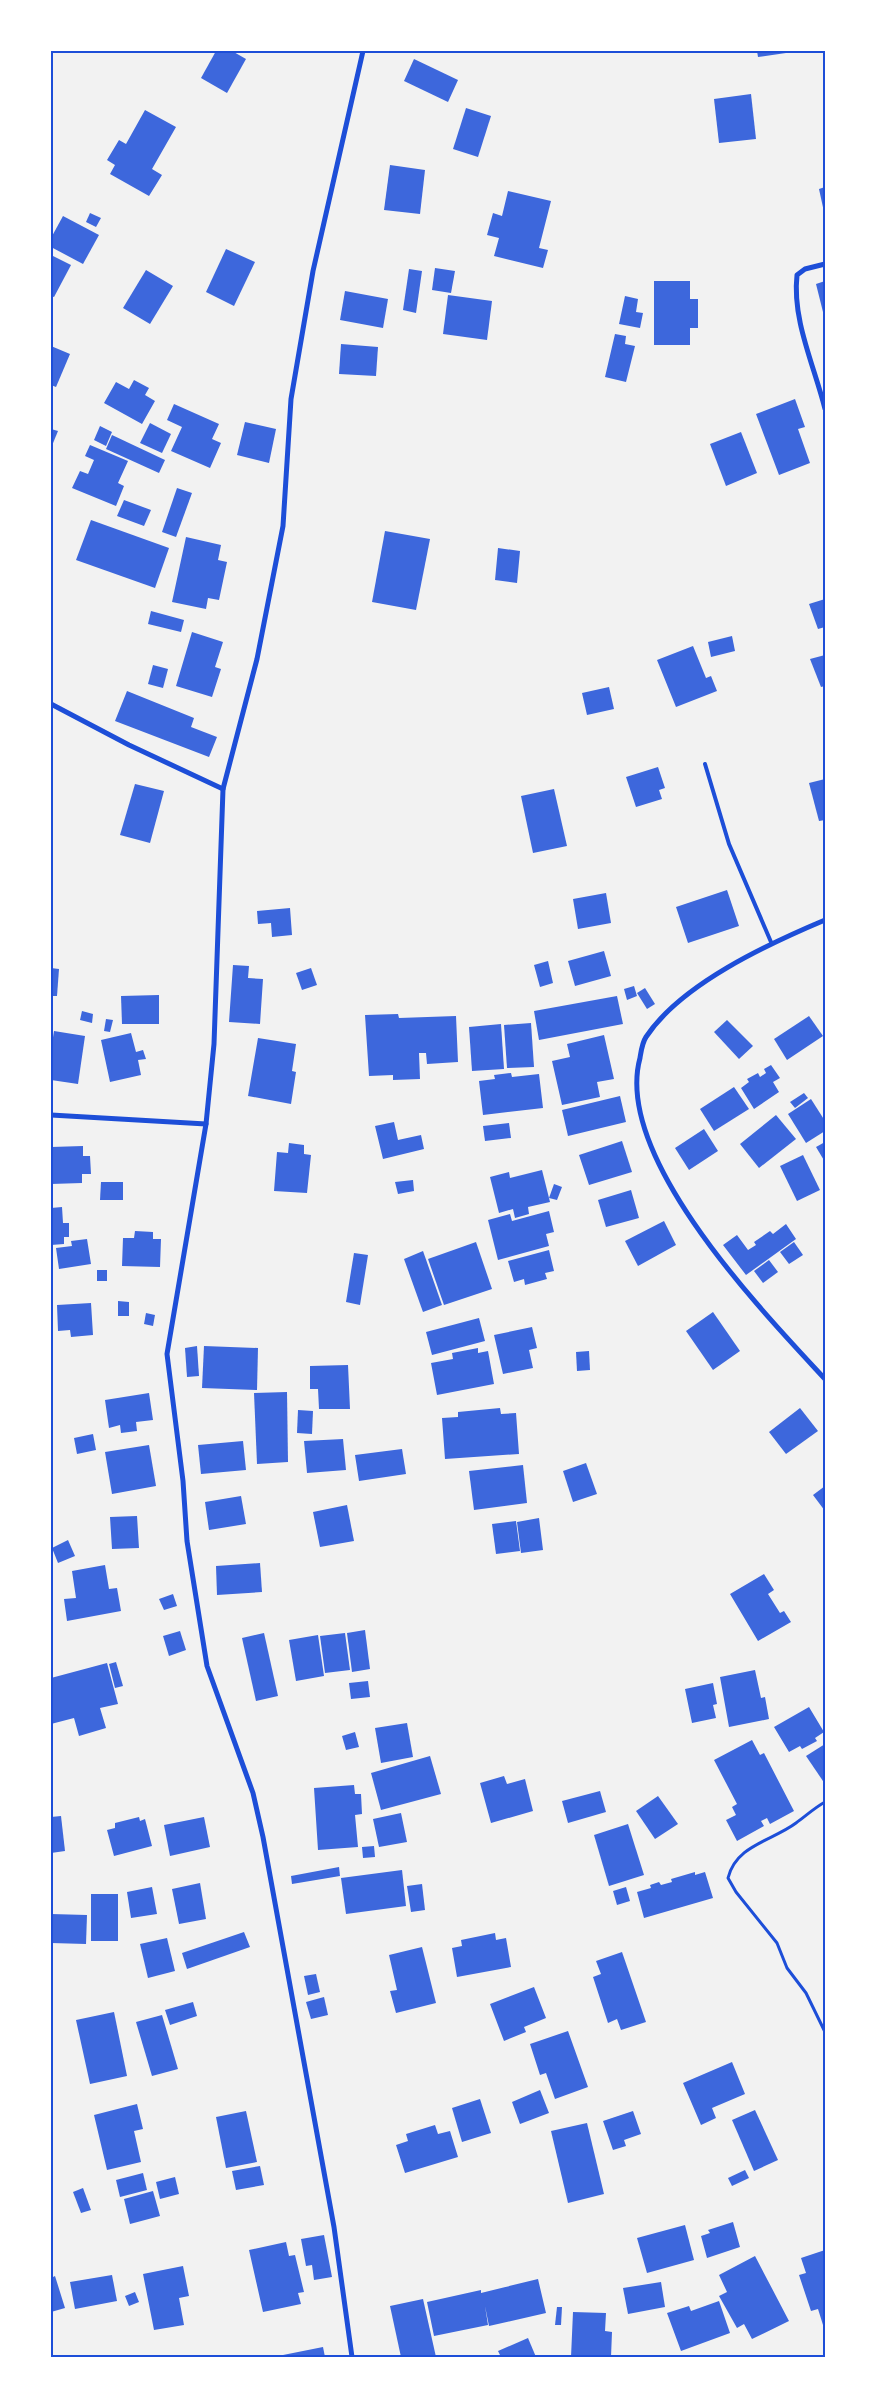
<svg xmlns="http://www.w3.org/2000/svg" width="876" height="2408" font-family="Ubuntu,sans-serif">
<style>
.building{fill:#3d67dc}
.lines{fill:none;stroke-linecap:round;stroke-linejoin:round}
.path{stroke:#1d4ed8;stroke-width:3}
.service{stroke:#1d4ed8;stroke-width:4}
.minor{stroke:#1d4ed8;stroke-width:5}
.neatline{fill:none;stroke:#1d4ed8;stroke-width:2}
</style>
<rect width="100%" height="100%" fill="#f2f2f2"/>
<g class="building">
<polygon points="216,51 232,51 246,59 227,93 201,78"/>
<polygon points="757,51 785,51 786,53 758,57"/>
<polygon points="414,59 458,80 448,102 404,81"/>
<polygon points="751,94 756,139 719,143 714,99"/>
<polygon points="466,108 491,116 478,157 453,149"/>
<polygon points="145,110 176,127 152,169 162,175 149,196 110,174 115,165 107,160 119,140 126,144"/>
<polygon points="390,165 425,170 420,214 384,210"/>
<polygon points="825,187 825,212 824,212 819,189"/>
<polygon points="508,191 551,201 539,248 548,250 543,268 494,256 499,238 487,235 493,213 502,216"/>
<polygon points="90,213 101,218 96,227 86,222"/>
<polygon points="63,216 99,235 83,264 51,247 51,238"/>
<polygon points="226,249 255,262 234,306 206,292"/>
<polygon points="51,255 71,265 54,297 51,296"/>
<polygon points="435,268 455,271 451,293 432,290"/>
<polygon points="409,269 422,271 416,313 403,310"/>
<polygon points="146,270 173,286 150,324 123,308"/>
<polygon points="654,281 690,281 690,299 698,299 698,328 690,328 690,345 654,345"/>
<polygon points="825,281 825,316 824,316 816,284"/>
<polygon points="345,291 388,299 383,328 340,320"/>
<polygon points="448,295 492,301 487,340 443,334"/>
<polygon points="625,296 638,299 636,312 643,313 640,328 619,324"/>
<polygon points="615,334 626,336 625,344 635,346 626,382 605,377"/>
<polygon points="341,344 378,347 376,376 339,374"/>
<polygon points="51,346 70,354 56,387 51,385"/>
<polygon points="134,380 149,388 145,395 155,401 142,424 104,403 116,382 129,389"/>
<polygon points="795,399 805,427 798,429 810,463 779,475 756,414"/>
<polygon points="174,404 219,424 212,439 221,443 210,468 171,451 182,427 167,420"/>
<polygon points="245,422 276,429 269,463 237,455"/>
<polygon points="150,423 171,434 162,453 140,443"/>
<polygon points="100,426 112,432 106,446 94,440"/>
<polygon points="51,429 58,431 51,448"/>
<polygon points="741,432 757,473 726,486 710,444"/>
<polygon points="112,435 165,460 159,473 106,449"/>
<polygon points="90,445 128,461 118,483 124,486 116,506 72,488 80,471 88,474 94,460 85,456"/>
<polygon points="177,488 192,493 176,537 162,532"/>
<polygon points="124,500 151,510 144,526 117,516"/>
<polygon points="91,520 169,548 155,588 76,560"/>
<polygon points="385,531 430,539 416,610 372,602"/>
<polygon points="186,537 221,545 218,560 227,562 219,600 208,598 206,609 172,602"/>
<polygon points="498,548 520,551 517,583 495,580"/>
<polygon points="825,599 825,627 818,629 809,604"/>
<polygon points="151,611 184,620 181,632 148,624"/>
<polygon points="192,632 223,642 215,667 221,669 212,697 176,686"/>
<polygon points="732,636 735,651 711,657 708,642"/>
<polygon points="693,646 706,678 711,676 717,691 676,707 657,660"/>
<polygon points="825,655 825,686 821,687 810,659"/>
<polygon points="153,665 168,669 163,688 148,684"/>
<polygon points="609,687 614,709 587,715 582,693"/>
<polygon points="127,691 194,718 191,727 217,737 209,757 115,721"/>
<polygon points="658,767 665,788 659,790 662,799 636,807 626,777"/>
<polygon points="825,779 825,820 819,821 809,783"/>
<polygon points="135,784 164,791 150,843 120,835"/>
<polygon points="554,789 567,846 533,853 521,796"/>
<polygon points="727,890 739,926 688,943 676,907"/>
<polygon points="606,893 611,923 578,929 573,899"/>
<polygon points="290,908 292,935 272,937 271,923 258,924 257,911"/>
<polygon points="604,951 611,976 575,986 568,961"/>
<polygon points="548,961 553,983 540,987 534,965"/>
<polygon points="233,965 249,966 248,978 263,979 260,1024 229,1022"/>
<polygon points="51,968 59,969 57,996 51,996"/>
<polygon points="311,968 317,985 302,990 296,973"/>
<polygon points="634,986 637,996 627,1000 624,989"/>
<polygon points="645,988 655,1004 647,1009 637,993"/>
<polygon points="159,995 159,1024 122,1024 121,996"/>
<polygon points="617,996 623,1024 539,1040 534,1011"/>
<polygon points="82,1011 93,1014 92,1023 80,1020"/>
<polygon points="398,1014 399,1018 456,1016 458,1062 427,1064 426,1053 419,1053 420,1079 393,1080 393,1075 369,1076 365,1015"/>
<polygon points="809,1016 823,1036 787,1060 774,1039"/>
<polygon points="106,1019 113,1020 110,1032 104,1031"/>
<polygon points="727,1020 753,1046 739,1059 714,1032"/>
<polygon points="531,1023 534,1067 507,1068 504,1025"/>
<polygon points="501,1024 504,1069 472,1071 469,1027"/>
<polygon points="54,1031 85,1036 78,1084 51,1080 51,1050"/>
<polygon points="131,1033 136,1052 143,1050 146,1059 138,1060 141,1075 110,1082 101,1040"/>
<polygon points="604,1035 614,1079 597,1082 600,1097 562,1105 552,1061 570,1057 567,1044"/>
<polygon points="258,1038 296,1044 292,1071 296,1072 291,1104 248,1096"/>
<polygon points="771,1065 780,1078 773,1082 779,1092 754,1109 741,1088 749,1082 747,1079 758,1073 760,1077 766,1073 764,1069"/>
<polygon points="511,1073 512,1077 539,1074 543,1108 483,1115 479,1081 495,1079 494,1075"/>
<polygon points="734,1087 749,1109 714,1131 700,1109"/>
<polygon points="804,1093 808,1098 795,1108 790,1102"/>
<polygon points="620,1096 626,1122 568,1136 562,1110"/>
<polygon points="811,1099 825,1121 825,1131 806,1143 788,1114"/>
<polygon points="776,1115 796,1139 759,1168 740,1144"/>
<polygon points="394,1122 398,1140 421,1135 424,1149 383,1159 375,1126"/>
<polygon points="509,1123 511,1138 485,1141 483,1126"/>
<polygon points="704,1129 718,1151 689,1170 675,1148"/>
<polygon points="622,1141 632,1172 589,1185 579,1155"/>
<polygon points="825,1142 825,1162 816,1147"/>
<polygon points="289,1143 304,1145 304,1154 311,1155 307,1193 274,1191 277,1152 288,1153"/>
<polygon points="83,1146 83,1156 90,1156 91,1174 82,1174 82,1183 51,1184 51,1147"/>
<polygon points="803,1155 820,1190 797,1201 780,1166"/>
<polygon points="542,1170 550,1202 528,1207 529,1214 515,1218 513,1209 499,1213 490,1177 509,1172 510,1178"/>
<polygon points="413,1180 414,1191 398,1194 395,1182"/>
<polygon points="101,1182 123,1182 123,1200 100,1200"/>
<polygon points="554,1184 562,1187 557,1200 549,1198"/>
<polygon points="631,1190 639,1218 606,1227 598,1200"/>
<polygon points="62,1207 63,1223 69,1223 69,1237 64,1237 64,1244 51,1245 51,1208"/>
<polygon points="549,1211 554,1232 546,1234 549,1246 498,1260 488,1220 510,1214 512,1221"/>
<polygon points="664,1221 676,1245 638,1266 625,1241"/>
<polygon points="786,1224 796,1239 746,1275 723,1245 737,1235 748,1250 756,1245 754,1242 770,1231 773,1234"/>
<polygon points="135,1231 153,1232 153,1239 161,1239 160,1267 122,1266 123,1238 134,1238"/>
<polygon points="87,1239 91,1264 59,1269 56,1248 72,1246 71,1241"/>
<polygon points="476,1242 492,1289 444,1305 428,1259"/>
<polygon points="794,1242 803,1255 789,1264 780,1252"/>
<polygon points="549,1250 554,1271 545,1273 547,1279 525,1285 524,1279 514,1282 508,1261"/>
<polygon points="423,1251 442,1305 423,1312 404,1259"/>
<polygon points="354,1253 368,1255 360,1305 346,1302"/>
<polygon points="769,1260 778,1272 763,1283 754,1271"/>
<rect x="97" y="1270" width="10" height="11"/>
<polygon points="118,1301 129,1302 129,1316 118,1316"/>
<polygon points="91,1303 93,1335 71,1337 70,1330 58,1331 57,1305"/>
<polygon points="713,1312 740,1351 713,1370 686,1331"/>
<polygon points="146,1313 155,1315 153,1326 144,1324"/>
<polygon points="479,1318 485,1341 432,1355 426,1332"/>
<polygon points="532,1327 537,1348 529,1350 533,1368 503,1374 494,1335"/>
<polygon points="197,1346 199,1376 187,1377 185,1348"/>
<polygon points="204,1346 258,1348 257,1390 202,1388"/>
<polygon points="478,1348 478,1353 488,1351 494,1384 437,1395 431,1363 453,1359 452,1353"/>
<polygon points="589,1351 590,1370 577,1371 576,1352"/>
<polygon points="348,1365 350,1409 319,1409 318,1389 310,1389 310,1366"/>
<polygon points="287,1392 288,1462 257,1464 254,1393"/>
<polygon points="149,1393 153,1420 136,1422 137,1431 121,1433 120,1425 109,1428 105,1400"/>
<polygon points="500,1408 501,1414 516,1413 519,1454 445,1459 442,1418 458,1417 458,1412"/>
<polygon points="800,1408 818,1431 786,1454 769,1432"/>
<polygon points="298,1410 313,1411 312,1434 297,1433"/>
<polygon points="93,1434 96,1450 77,1454 74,1438"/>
<polygon points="343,1439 346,1470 307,1473 304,1441"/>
<polygon points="243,1441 246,1470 201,1474 198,1445"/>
<polygon points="149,1445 156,1486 112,1494 105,1452"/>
<polygon points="402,1449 406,1474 359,1481 355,1455"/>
<polygon points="586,1463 597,1494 573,1502 563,1471"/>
<polygon points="523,1465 527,1503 474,1510 469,1471"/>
<polygon points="825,1486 825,1511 813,1495"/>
<polygon points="241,1496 246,1524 209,1530 205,1502"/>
<polygon points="347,1505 354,1541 320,1547 313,1512"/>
<polygon points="137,1516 139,1548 112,1549 110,1517"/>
<polygon points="539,1518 543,1550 521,1553 517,1522"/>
<polygon points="516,1521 520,1551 496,1554 492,1524"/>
<polygon points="68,1540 75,1556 58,1563 52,1548"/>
<polygon points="260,1563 262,1592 217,1595 216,1566"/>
<polygon points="105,1565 109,1589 117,1588 121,1611 67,1621 64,1599 76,1598 72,1571"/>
<polygon points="764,1574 774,1590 768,1594 780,1613 784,1611 791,1622 758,1641 730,1594"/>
<polygon points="173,1594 177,1606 164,1610 159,1599"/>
<polygon points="365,1630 370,1669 352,1672 347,1633"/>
<polygon points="180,1631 186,1650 169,1656 163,1636"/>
<polygon points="264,1633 278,1696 256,1701 242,1638"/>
<polygon points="345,1633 350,1670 325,1673 320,1636"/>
<polygon points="318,1635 324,1676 296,1681 289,1640"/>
<polygon points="116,1662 123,1686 115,1688 109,1664"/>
<polygon points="107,1663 118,1704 100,1708 106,1728 79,1736 74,1718 51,1724 51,1678"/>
<polygon points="755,1670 761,1698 765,1697 769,1719 729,1727 720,1677"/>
<polygon points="368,1681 370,1697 351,1699 349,1683"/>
<polygon points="713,1683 717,1704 713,1705 716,1718 692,1723 685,1689"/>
<polygon points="809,1707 824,1732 815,1738 817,1741 802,1749 800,1746 789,1752 774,1727"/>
<polygon points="407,1723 413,1757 381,1763 375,1728"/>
<polygon points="355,1732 359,1747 346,1750 342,1736"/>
<polygon points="752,1740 760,1755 764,1753 794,1811 770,1824 767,1818 761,1821 764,1826 737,1841 726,1820 736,1815 732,1807 737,1804 714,1760"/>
<polygon points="825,1744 825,1784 806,1756"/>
<polygon points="430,1756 441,1794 381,1810 371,1773"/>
<polygon points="504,1776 507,1784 525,1779 533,1811 491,1823 480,1783"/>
<polygon points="354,1785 355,1794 361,1794 362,1814 355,1815 358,1847 318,1850 314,1788"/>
<polygon points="600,1791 606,1812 568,1823 562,1801"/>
<polygon points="658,1796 678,1824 655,1839 636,1811"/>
<polygon points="401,1813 407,1842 379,1847 373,1819"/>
<polygon points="61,1816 65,1851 51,1853 51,1817"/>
<polygon points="139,1817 140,1821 145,1819 152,1846 114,1856 107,1830 115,1828 115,1823"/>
<polygon points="204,1817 210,1847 170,1856 164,1825"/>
<polygon points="628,1824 644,1875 609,1886 594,1835"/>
<polygon points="374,1846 375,1857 363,1858 362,1847"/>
<polygon points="339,1867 340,1876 292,1884 291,1876"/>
<polygon points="402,1870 406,1906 346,1914 341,1878"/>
<polygon points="695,1872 695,1875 705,1872 713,1898 644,1918 637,1892 651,1888 650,1885 659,1882 661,1885 672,1882 671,1879"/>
<polygon points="200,1883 206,1919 179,1924 172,1889"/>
<polygon points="422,1884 425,1910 411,1912 407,1886"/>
<polygon points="152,1887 157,1914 131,1918 127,1892"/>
<polygon points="626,1887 630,1901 617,1905 613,1891"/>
<rect x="91" y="1894" width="27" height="47"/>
<polygon points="51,1914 87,1915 86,1944 51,1943"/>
<polygon points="244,1932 250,1947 187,1969 182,1953"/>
<polygon points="495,1933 496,1940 506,1938 511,1967 457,1977 452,1948 462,1946 461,1940"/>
<polygon points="167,1938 175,1971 148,1978 140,1944"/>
<polygon points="422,1947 436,2003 396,2013 390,1991 397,1990 389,1955"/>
<polygon points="622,1952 646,2022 621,2030 617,2019 608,2023 593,1977 601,1974 596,1961"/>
<polygon points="316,1974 320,1992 308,1995 304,1976"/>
<polygon points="534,1987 546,2018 524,2027 526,2032 504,2041 490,2004"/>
<polygon points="324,1997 328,2015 311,2019 306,2002"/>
<polygon points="193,2002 197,2016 170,2025 165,2010"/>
<polygon points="114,2012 127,2076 90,2084 76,2020"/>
<polygon points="162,2015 178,2069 152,2076 136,2022"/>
<polygon points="568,2031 588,2087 555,2099 546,2073 540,2075 530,2044"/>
<polygon points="732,2062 745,2094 712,2108 716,2118 701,2125 683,2083"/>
<polygon points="540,2090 549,2113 520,2124 512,2102"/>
<polygon points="480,2099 491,2133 462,2142 452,2108"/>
<polygon points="137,2104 143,2129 134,2131 141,2162 107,2170 94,2115"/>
<polygon points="755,2110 778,2160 754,2171 732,2120"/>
<polygon points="246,2111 257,2162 226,2168 216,2117"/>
<polygon points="633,2111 641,2134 624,2140 626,2146 613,2150 603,2121"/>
<polygon points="587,2123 604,2194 568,2203 551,2131"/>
<polygon points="435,2125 438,2134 450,2131 458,2157 405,2173 396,2145 408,2141 406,2134"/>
<polygon points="260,2166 264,2185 236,2190 232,2171"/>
<polygon points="745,2170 749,2178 732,2186 728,2178"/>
<polygon points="143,2173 147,2190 120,2197 116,2180"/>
<polygon points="175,2177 179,2194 160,2199 156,2182"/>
<polygon points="83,2188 91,2210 81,2213 73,2192"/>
<polygon points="153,2191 160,2216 130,2224 124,2199"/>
<polygon points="733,2222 740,2247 707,2258 701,2236 710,2233 708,2230"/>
<polygon points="685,2225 694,2260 647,2273 637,2238"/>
<polygon points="324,2235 332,2277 314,2280 312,2265 306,2266 301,2239"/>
<polygon points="286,2242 289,2256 295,2255 304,2292 298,2293 301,2304 263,2312 249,2250"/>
<polygon points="825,2250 825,2324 823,2325 818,2309 811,2311 799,2275 806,2273 801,2258"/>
<polygon points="755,2256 789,2321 752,2339 744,2324 737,2328 719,2296 727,2292 719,2275"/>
<polygon points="183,2266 189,2296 179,2298 184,2325 154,2330 143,2274"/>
<polygon points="112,2275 117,2301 75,2309 70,2282"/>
<polygon points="55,2276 65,2308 51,2312 51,2278"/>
<polygon points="538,2279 546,2313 489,2326 485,2306 488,2325 434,2336 427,2302 481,2290 481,2293"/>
<polygon points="661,2282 665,2307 628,2314 623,2288"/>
<polygon points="135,2292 139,2302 129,2306 125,2296"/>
<polygon points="423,2299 436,2357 401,2357 390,2306"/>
<polygon points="719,2301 730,2333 681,2351 667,2313 689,2306 691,2311"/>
<polygon points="557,2307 562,2307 561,2325 555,2325"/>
<polygon points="573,2312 606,2313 605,2331 612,2332 611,2357 571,2357"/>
<polygon points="528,2338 536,2357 501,2357 498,2351"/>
<polygon points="323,2347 325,2357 279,2357 278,2356"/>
</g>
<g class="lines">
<path class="path" d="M825 1802C814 1808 806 1816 796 1823 772 1841 736 1845 728 1878L736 1892 777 1943 787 1968 806 1993 825 2032"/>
<polyline class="service" points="705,764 729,844 771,942"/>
<g class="minor">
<path d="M825 264 805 269 797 275C792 320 814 365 825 409"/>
<polyline points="51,704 129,745 223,789"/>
<path d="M825 920C768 944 681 984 646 1037 642 1043 641 1052 640 1058 613 1157 763 1312 825 1379"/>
<polyline points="51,1115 206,1124"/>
<polyline points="352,2357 334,2227 263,1837 253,1793 207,1666 187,1541 183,1481 167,1354 206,1124 214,1044 223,789 257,659 283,526 291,399 313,271 363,51"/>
</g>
</g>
<rect width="876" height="2408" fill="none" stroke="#ffffff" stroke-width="105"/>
<rect x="52" y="52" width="772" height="2304" class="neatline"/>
</svg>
